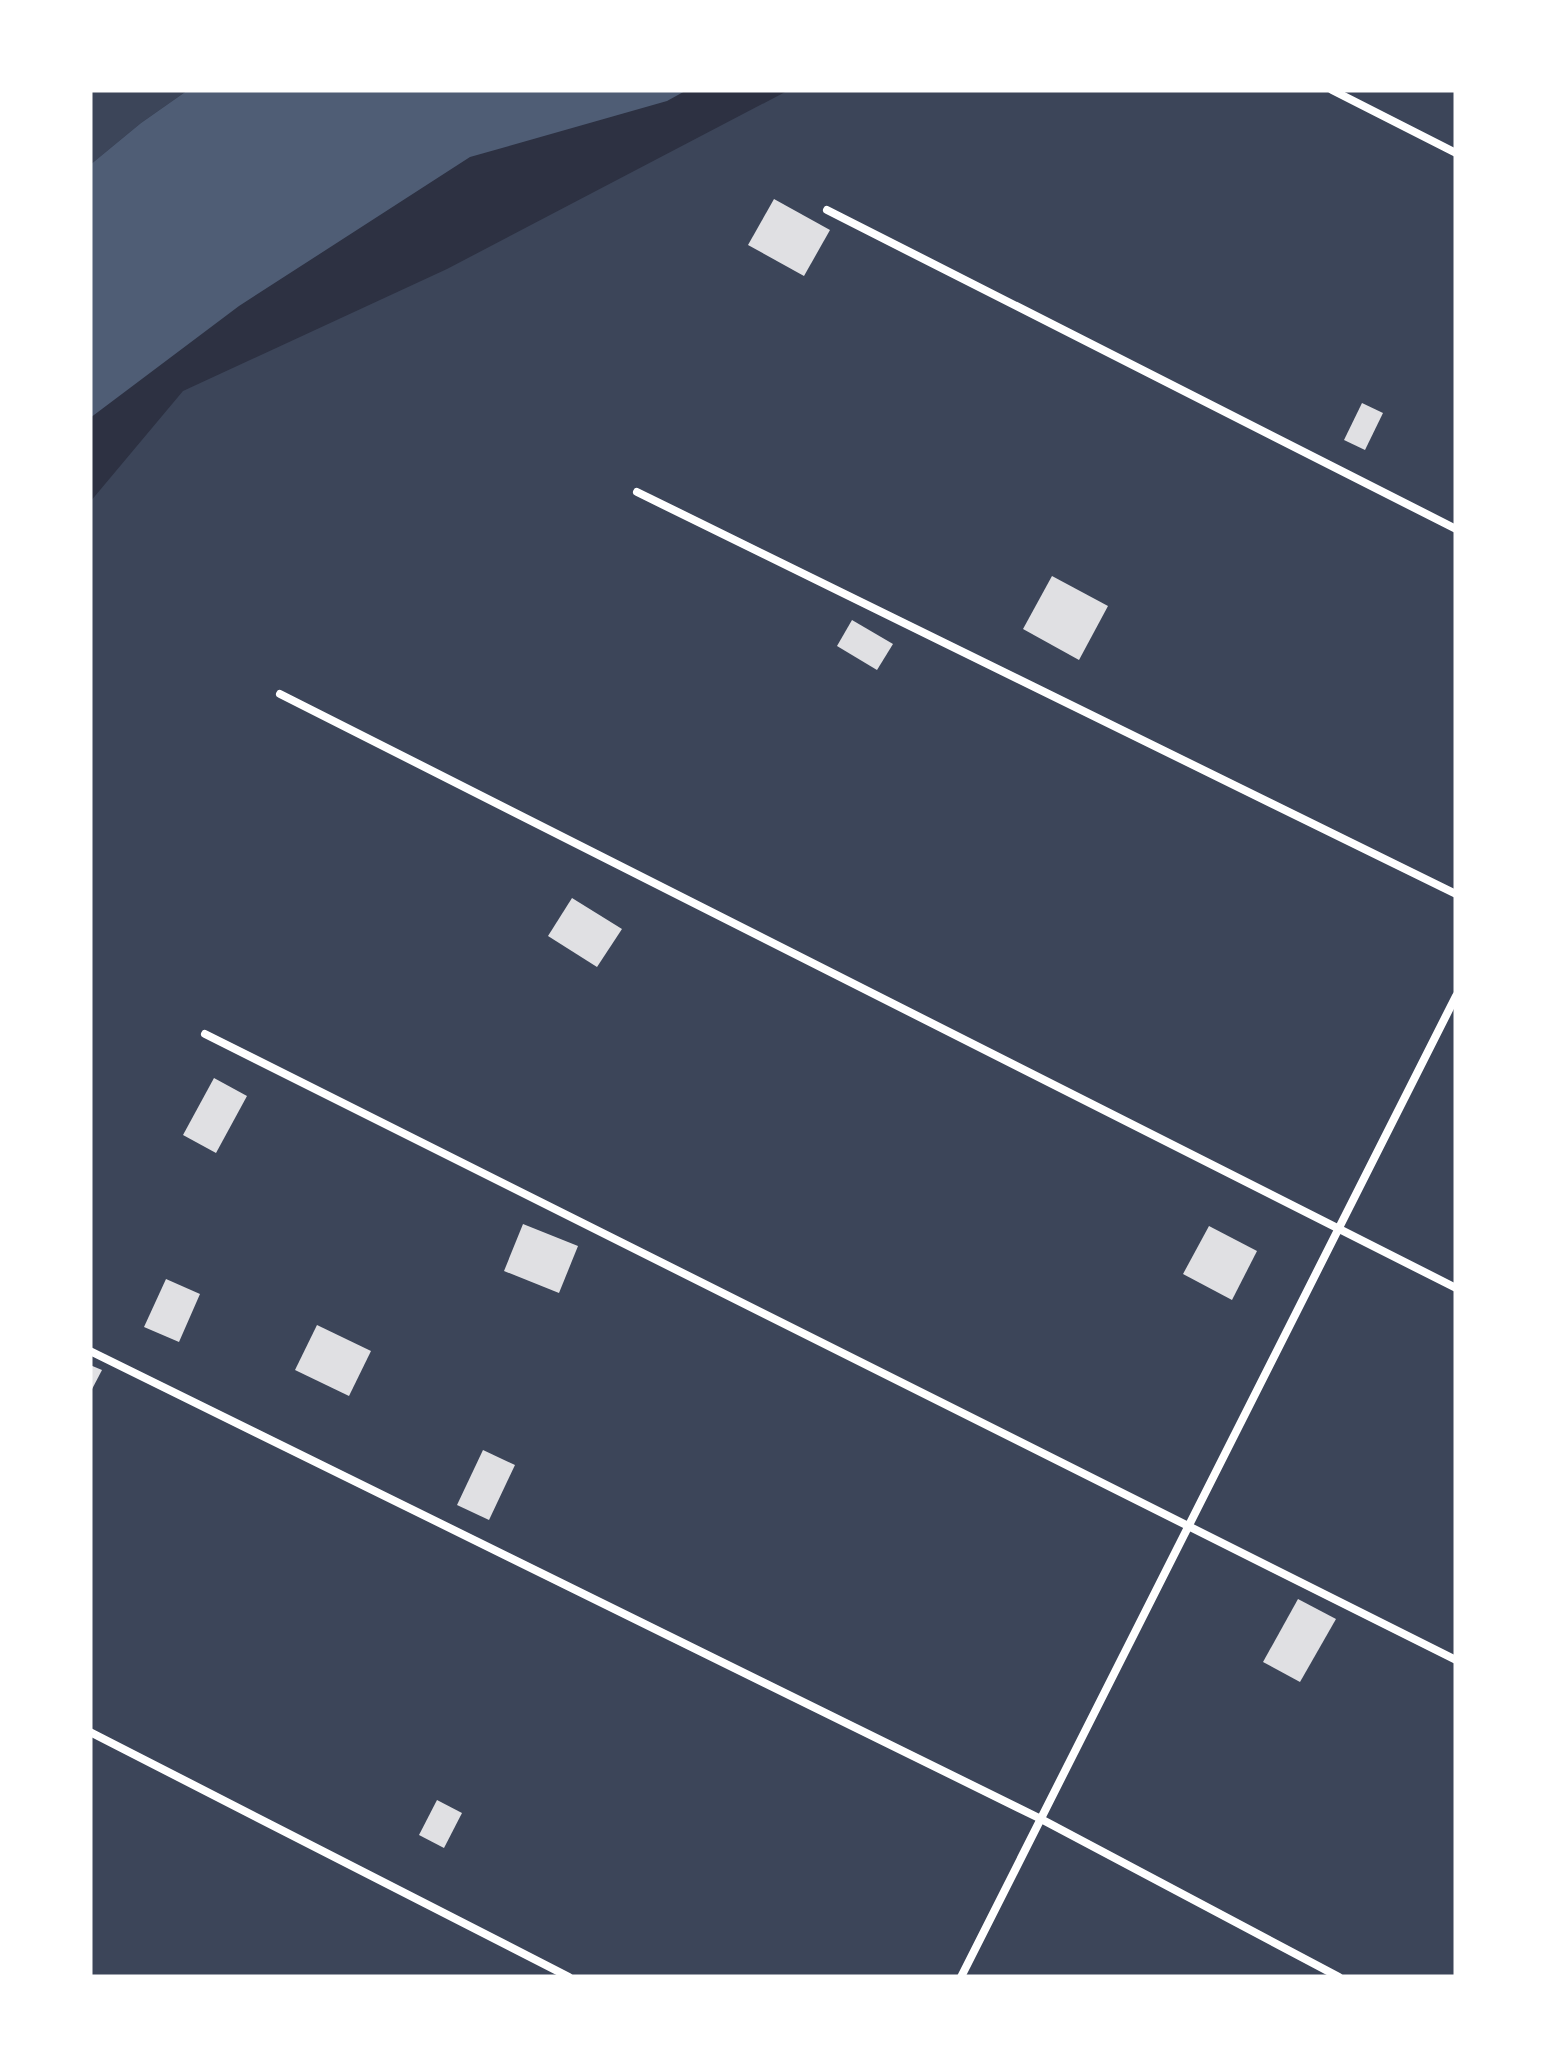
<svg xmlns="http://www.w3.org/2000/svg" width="1546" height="2067" font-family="'DM Sans',sans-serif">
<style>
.green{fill:#3c4559}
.water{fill:#4f5d75}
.building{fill:#e0e0e3}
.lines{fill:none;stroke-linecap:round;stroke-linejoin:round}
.service{stroke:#fff;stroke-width:8}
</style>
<rect width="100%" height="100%" fill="#2d3142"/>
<g class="green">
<polygon points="90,90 188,90 141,123 90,165"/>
<polygon points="789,90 1456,90 1456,1977 90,1977 90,502 183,391 447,269"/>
</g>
<polygon class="water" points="188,90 687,90 667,101 470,157 239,306 90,418 90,165 141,123"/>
<g class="building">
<polygon points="774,199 830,230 804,276 748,245"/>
<polygon points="1362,403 1383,413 1365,450 1344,440"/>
<polygon points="1052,576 1108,606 1079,660 1023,629"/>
<polygon points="852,620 893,644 877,670 837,646"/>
<polygon points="572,898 622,929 597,967 548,936"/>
<polygon points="214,1078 247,1096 216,1153 183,1135"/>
<polygon points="523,1224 578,1246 559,1293 504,1271"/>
<polygon points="1209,1226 1257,1251 1232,1300 1183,1274"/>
<polygon points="166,1279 200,1294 179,1342 144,1327"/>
<polygon points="317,1325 371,1351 349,1396 295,1370"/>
<polygon points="90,1365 102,1370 90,1393"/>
<polygon points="483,1450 515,1465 489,1520 457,1505"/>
<polygon points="1298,1599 1336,1619 1300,1682 1263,1662"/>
<polygon points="437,1800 462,1813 444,1848 419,1835"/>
</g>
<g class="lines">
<g class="service">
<polyline points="1332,90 1456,153"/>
<polyline points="827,210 1456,529"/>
<polyline points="637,492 1456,894"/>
<polyline points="280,694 1456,1288"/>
<polyline points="205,1034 1456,1660"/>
<polyline points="90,1351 1041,1819 1339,1977"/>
<polyline points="90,1732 569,1977"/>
<polyline points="961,1977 1456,996"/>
</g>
</g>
<rect width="1546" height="2067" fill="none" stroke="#ffffff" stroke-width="185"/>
</svg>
